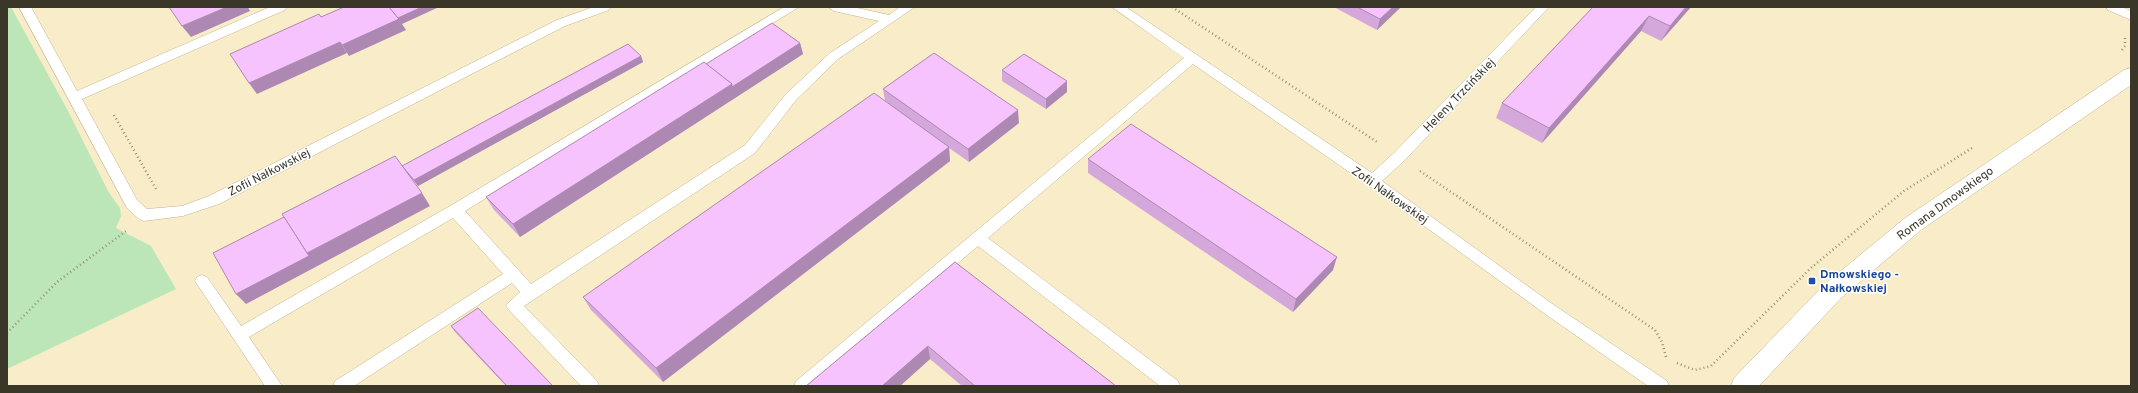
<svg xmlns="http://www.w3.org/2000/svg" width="2138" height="393" font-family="Overpass,sans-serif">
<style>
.green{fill:#bce6b7}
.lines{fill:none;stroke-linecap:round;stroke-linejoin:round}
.lane-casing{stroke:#bfb592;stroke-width:1}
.secondary-casing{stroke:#bfb592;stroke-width:1}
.path{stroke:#989077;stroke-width:2.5;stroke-dasharray:1 3;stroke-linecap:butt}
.lane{fill:#fff;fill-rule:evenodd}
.secondary{fill:#fff;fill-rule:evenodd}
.wall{fill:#d4a8da}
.shaded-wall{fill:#ad88b2}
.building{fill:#f7c3fe;stroke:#ad88b2}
.transit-dot{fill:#1a4fb4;stroke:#fff;stroke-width:1.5}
.labels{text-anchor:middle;stroke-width:3;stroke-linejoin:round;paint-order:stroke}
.street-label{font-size:12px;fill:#3a3628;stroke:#fff}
.transit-label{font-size:12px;font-weight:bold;fill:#164399;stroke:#fff;text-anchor:start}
</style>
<rect width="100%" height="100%" fill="#f8edc8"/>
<polygon class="green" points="7,7 11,7 68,111 108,191 120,208 121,216 116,228 151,246 176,289 7,369"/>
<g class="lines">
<g class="lane-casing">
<g id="lane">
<polygon points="19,7 31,7 77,91 270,7 287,7 285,10 82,99 137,200 147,209 182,206 209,196 557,20 593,7 611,7 609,10 565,26 219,204 183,216 144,221 139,219 127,208"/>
<polygon points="784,7 799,7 465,211 531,284 745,145 786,94 830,53 879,21 834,11 828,7 853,7 889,15 900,7 915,7 838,59 796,100 755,153 524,306 597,381 599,386 581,386 509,310 506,306 509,302 520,292 512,283 354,386 333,386 335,381 503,274 453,218 249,337 282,386 265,386 195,281 197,277 202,275 207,277 241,326 450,206"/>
<polygon points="1112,7 1126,7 1372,173 1394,153 1536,7 1549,7 1404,161 1382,181 1551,303 1667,381 1669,386 1648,386 1541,311 1368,185 1193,64 988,238 1178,381 1180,386 1160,386 978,246 813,386 794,386 796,381 1184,58"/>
<polygon points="2106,7 2122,7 2131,11 2131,20 2108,10"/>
</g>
</g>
<g class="secondary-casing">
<polygon id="secondary" points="2131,68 2131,85 1921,230 1841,298 1759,386 1731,386 1734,378 1825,284 1905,218 2124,70"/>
</g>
<g class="path">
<polyline points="1172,7 1377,142"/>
<polyline points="2122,50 2125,46 2125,36"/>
<polyline points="114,115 156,189"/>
<polyline points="1420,171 1655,330 1662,342 1666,357"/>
<polyline points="7,333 57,282 126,231"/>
<polyline points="1677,363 1695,370 1711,366 1812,267 1904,191 1972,148"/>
</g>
<use href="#lane" class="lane"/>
<use href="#secondary" class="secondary"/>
</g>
<g class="wall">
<polygon points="1334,7 1401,7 1377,30"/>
<polygon points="1593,7 1691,7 1661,41 1641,31 1542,143 1496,118 1502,103"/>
<polygon points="800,43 803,54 520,237 494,210 486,197 706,64"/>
<polygon points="641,56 643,62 418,186 406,172 402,166"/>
<polygon points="1002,70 1067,81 1067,92 1046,109 1002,81"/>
<polygon points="883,89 1019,123 969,162 949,148 950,161 663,382 591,310 583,297 885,101"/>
<polygon points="1088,159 1333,270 1293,312 1088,173"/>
<polygon points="955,262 1116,386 962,386 930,359 900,386 806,386"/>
<polygon points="451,326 553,386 506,386 455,332"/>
</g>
<g class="shaded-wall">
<polygon points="227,7 248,7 250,11 191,37 182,26"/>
<polygon points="422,7 439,7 402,24 406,30 349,56 342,45 397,18"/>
<polygon points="1393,7 1401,7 1377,30 1380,19"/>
<polygon points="1686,7 1691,7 1661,41 1670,26"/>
<polygon points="1649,16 1641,31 1542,143 1549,128"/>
<polygon points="340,42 347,53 257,94 249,83"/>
<polygon points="800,43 803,54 520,237 513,224 732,84"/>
<polygon points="641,56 643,62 418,186 414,180"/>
<polygon points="1067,81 1067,92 1046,109 1046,99"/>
<polygon points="1018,110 1019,123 969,162 968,149"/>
<polygon points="949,147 950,161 663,382 656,368"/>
<polygon points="422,193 430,206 246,304 236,294 307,253"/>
<polygon points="1337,257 1333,270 1293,312 1296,299"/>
<polygon points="928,346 930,359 900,386 882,386"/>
</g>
<g class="building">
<polygon points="169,7 227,7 182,26"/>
<polygon points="344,7 389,7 399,19 342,45 340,42 249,83 230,54 319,14 321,17"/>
<polygon points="389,7 422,7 398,18"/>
<polygon points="1357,7 1393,7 1380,19"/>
<polygon points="1593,7 1686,7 1670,26 1649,16 1549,128 1502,103"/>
<polygon points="772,23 800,43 732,87 732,84 706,64"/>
<polygon points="628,44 641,56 414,180 402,166"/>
<polygon points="934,53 1018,110 968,149 883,89"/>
<polygon points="1024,54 1067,81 1046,99 1002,70"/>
<polygon points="704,62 732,84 513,224 486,197"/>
<polygon points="874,93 949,147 656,368 583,297"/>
<polygon points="1131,124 1337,257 1296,299 1088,159"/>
<polygon points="395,156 422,193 307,253 282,214"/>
<polygon points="284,217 309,256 236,294 213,253"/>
<polygon points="955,262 1116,386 975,386 928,346 882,386 806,386"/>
<polygon points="478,308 553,386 507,386 451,326"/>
</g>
<rect class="transit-dot" x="1808" y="277" width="8" height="8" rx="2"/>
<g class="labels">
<g class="street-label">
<text transform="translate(1459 95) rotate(-46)" y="4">Heleny Trzcińskiej</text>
<text transform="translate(269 172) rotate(-27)" y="4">Zofii Nałkowskiej</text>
<text transform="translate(1390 195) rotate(35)" y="4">Zofii Nałkowskiej</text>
<text transform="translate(1945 203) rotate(-36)" y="4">Romana Dmowskiego</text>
</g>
<g class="transit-label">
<text x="1820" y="278">Dmowskiego -<tspan x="1820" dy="14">Nałkowskiej</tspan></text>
</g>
</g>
<rect width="2138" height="393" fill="none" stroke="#3a3628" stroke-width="16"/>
</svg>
